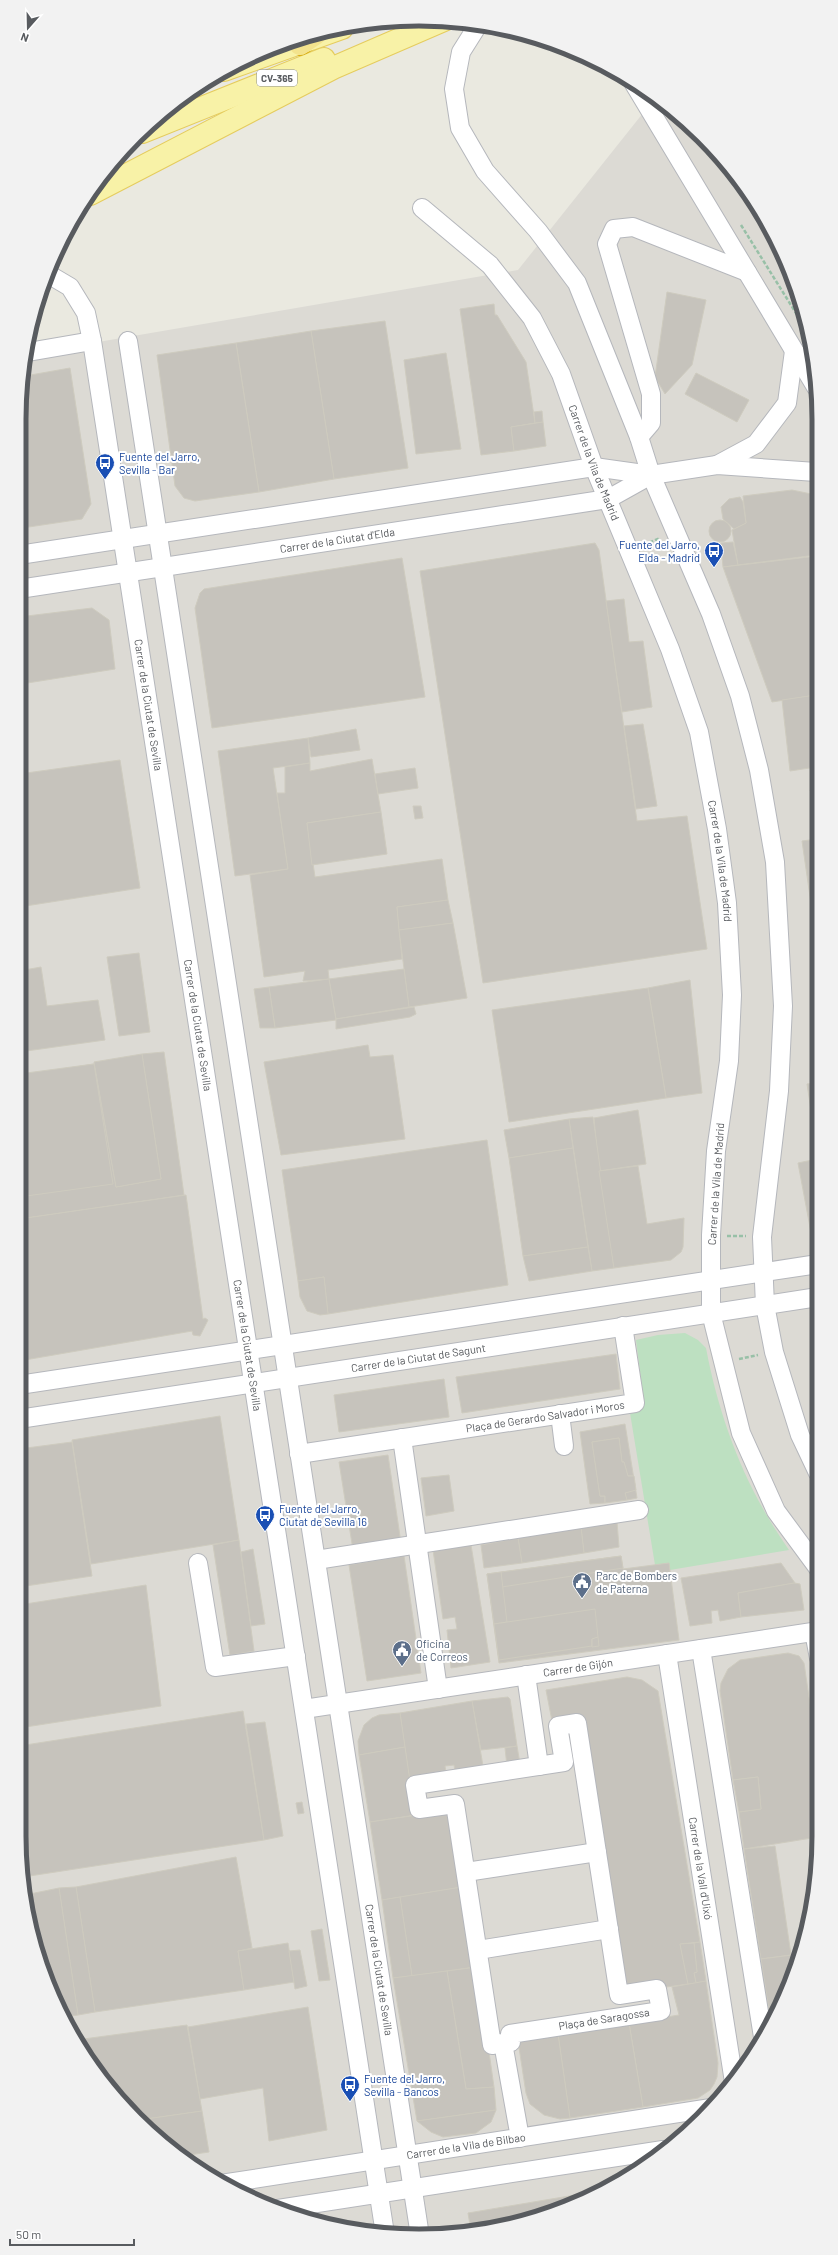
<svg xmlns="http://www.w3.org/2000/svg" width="838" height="2255" font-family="Barlow,sans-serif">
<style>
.industrial{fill:#dcdad4}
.green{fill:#bde0c1}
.building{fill:#c6c3bc;stroke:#cecbbf}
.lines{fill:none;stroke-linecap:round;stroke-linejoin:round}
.minor-casing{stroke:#b5b7bc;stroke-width:20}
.major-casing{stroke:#e5cc5e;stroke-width:24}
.highway-casing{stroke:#d8ad12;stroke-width:24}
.path{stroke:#98c0a7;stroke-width:2.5;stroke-dasharray:4 2;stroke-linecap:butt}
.minor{stroke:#fff;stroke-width:18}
.major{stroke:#f8f2a7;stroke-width:22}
.highway{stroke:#f3e38d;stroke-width:22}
.labels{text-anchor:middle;stroke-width:4;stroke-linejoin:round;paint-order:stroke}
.shield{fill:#fff;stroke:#8a8c8f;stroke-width:1}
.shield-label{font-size:10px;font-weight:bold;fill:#585b5f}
.transit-label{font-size:11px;fill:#164399;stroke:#fff;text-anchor:start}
.street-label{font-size:11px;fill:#585b5f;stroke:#fff}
.service-label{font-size:11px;fill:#4e5e75;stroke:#fff;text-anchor:start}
.rim{fill:none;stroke:#585b5f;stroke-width:5}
</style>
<rect width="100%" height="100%" fill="#eae9e0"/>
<polygon class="industrial" points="655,98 720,155 778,242 805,315 816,367 819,1836 805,1940 778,2013 736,2079 702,2119 641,2169 572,2205 497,2228 419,2236 367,2233 291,2215 219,2183 155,2137 118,2100 72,2036 40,1965 27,1914 19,1836 19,419 28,354 518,270"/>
<path class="green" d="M685 1333 698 1340 706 1348C720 1422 746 1489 789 1550L670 1570 669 1563 655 1565 630 1413 644 1403 636 1340 658 1335Z"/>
<g class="building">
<polygon points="667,292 706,300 692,365 665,394 655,377"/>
<polygon points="494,304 495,315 497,315 526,362 535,423 511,427 514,451 481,455 460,309"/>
<polygon points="385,321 408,468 334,479 311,331"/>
<polygon points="311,331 334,479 259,492 236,343"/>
<polygon points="236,343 259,492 195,501 184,498 175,486 157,355"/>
<polygon points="446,353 461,449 416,454 404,360"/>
<polygon points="70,368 91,504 82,519 22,528 19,508 19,419 25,376"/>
<polygon points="696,373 749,400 737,422 685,394"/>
<polygon points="542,411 543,422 535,423 534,412"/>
<polygon points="543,422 546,446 514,451 511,427"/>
<polygon points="792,490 816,495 816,555 738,565 732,530 746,523 743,496"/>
<polygon points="740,497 743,502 746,523 734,529 723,519 721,507 729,499"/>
<circle cx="720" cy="531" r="11"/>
<polygon points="733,542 738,565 723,567 721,543"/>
<polygon points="595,543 599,550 637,821 687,816 707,949 483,983 420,571"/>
<polygon points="809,557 816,557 816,695 772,702 723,567"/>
<polygon points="402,558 425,697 212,728 195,608 200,593 204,589"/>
<polygon points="624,599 629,642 643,641 652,707 622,712 606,601"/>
<polygon points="92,608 109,620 115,669 21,684 19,667 19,617"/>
<polygon points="816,695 816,767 790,771 782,700"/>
<polygon points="643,724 657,806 636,809 624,726"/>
<polygon points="356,729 360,750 311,757 308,738"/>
<polygon points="308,738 310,763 273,768 288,869 235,876 218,751"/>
<polygon points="372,759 381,812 307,823 315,877 442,859 448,900 397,907 402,959 328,970 329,979 303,981 305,971 264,977 250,875 288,869 277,793 285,793 285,767 310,763 310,771"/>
<polygon points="120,760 140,888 19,907 19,774"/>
<polygon points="415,768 418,788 378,794 375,774"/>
<polygon points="810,790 817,790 817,814 813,798"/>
<polygon points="413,806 421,806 423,818 415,819"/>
<polygon points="381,812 387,854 312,865 307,823"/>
<polygon points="817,839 817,945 802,841"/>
<polygon points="448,900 453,923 399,930 397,907"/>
<polygon points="453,923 467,998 409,1007 399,930"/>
<polygon points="139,953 150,1032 119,1036 107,957"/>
<polygon points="41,967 47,1006 98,1000 105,1040 19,1052 19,971"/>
<polygon points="404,969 409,1007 336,1019 329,979"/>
<polygon points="329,979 336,1020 275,1028 269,987"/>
<polygon points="690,980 702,1093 666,1098 648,988"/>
<polygon points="269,987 275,1028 260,1028 254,989"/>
<polygon points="648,988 666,1098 509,1122 492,1010"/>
<polygon points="414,1007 416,1014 410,1017 336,1029 336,1019"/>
<polygon points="368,1045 370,1057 393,1055 405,1139 281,1155 264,1062"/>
<polygon points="812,1048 817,1048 817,1149 807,1084 817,1083"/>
<polygon points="164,1052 184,1195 19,1219 19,1076 94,1064 116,1187 161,1179 142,1054"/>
<polygon points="142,1054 161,1179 116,1187 94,1062"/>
<polygon points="94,1064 113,1184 19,1197 19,1074"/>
<polygon points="638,1110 646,1164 599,1171 594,1118"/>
<polygon points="593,1117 614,1268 592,1271 569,1119"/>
<polygon points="569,1119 573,1148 509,1158 504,1130"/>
<polygon points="487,1140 508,1285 328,1314 324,1277 298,1281 282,1170"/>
<polygon points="573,1148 588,1247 523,1256 509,1158"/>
<polygon points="817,1159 818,1237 812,1238 798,1163"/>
<polygon points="638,1166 647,1224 684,1218 683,1247 681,1252 671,1260 614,1268 599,1171"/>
<polygon points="186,1195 203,1319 205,1318 208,1320 200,1336 193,1335 192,1331 19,1361 19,1219"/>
<polygon points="588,1247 592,1271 529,1281 523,1256"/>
<polygon points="324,1277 328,1314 320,1315 307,1311 300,1297 298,1281"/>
<polygon points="616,1354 620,1389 462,1413 456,1377"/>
<polygon points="444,1379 449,1417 339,1432 334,1395"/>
<polygon points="220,1416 239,1540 91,1564 72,1440"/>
<polygon points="625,1424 637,1498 627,1500 625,1493 635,1490 633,1476 628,1476 624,1462 622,1462 619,1438 592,1442 600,1496 605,1496 605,1503 590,1504 580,1432"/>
<polygon points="619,1438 622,1462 624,1462 628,1476 634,1476 636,1490 625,1493 627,1500 605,1503 605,1496 600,1496 592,1442"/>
<polygon points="72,1442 92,1576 19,1587 19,1449"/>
<polygon points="388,1455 401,1543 353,1550 339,1462"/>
<polygon points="449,1475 454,1511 426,1516 421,1478"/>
<polygon points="617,1522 619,1547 584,1553 581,1528"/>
<polygon points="581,1527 584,1553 522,1563 518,1538"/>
<polygon points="518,1538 522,1563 484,1568 481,1545"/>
<polygon points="239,1540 254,1651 230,1655 213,1545"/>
<polygon points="471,1545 490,1662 451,1668 447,1630 457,1629 455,1617 443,1619 433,1550"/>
<polygon points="253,1549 265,1624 251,1626 241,1552"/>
<polygon points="404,1556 421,1673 367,1681 349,1565"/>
<polygon points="621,1556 623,1569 669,1563 679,1640 499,1663 487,1574"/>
<polygon points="621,1556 623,1568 502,1587 501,1572"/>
<polygon points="781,1563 795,1583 738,1593 741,1617 720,1621 718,1610 711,1611 712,1623 690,1626 681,1578"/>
<polygon points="501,1572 507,1622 494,1624 487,1574"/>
<polygon points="794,1583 800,1584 804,1610 741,1617 738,1593"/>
<polygon points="146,1585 161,1706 19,1728 19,1605"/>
<polygon points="595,1609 598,1637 592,1639 592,1646 499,1660 494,1624"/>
<polygon points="598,1637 599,1646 592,1647 592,1639"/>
<polygon points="788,1653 799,1656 804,1663 819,1766 819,1801 812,1802 818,1837 744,1849 739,1812 761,1809 758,1777 733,1780 720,1691 721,1683 728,1669 740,1660"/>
<polygon points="627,1677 642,1680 658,1691 700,1942 680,1944 688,1984 623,1993 582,1721 553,1726 546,1690"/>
<polygon points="508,1697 510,1699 517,1746 481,1750 472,1701"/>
<polygon points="472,1701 484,1772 456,1778 454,1765 445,1766 447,1779 410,1784 400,1713"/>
<polygon points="243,1711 264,1840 23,1877 19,1836 19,1746"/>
<polygon points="400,1713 405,1747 359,1755 358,1741 364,1725 372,1718 379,1715"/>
<polygon points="265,1722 283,1836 264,1840 246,1724"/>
<polygon points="517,1746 520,1764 507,1766 505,1748"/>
<polygon points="405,1747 415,1815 370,1822 359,1755"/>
<polygon points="758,1777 761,1809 739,1812 733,1780"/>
<polygon points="302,1802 304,1813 298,1814 296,1803"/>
<polygon points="452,1810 462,1887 382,1900 370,1822"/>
<polygon points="775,1846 791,1955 761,1959 744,1849"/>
<polygon points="236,1857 252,1948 238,1951 244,1990 95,2012 76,1887"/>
<polygon points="76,1887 95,2012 78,2015 59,1888"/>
<polygon points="462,1887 475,1967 412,1976 400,1897"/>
<polygon points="59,1888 78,2015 64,2017 40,1965 27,1914 25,1895"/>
<polygon points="400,1897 412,1976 393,1978 382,1900"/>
<polygon points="322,1929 330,1980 319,1981 311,1931"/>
<polygon points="700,1942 706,1981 696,1983 694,1973 697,1972 694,1943"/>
<polygon points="288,1943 294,1982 244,1990 238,1951"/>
<polygon points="694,1943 697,1972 694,1973 696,1983 688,1984 680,1944"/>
<polygon points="300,1950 307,1986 295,1989 289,1951"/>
<polygon points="800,1954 778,2013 771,2024 761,1959"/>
<polygon points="477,1967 494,2087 466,2089 447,1971"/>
<polygon points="447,1971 466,2089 494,2087 496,2110 417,2121 393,1978"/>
<polygon points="706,1981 718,2063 717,2077 714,2084 710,2090 698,2098 643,2107 629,2023 679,2015 672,1987"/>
<polygon points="308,2007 327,2130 269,2141 263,2088 200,2099 188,2027"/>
<polygon points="629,2023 643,2107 570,2118 558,2034"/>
<polygon points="187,2025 202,2111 139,2120 118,2100 76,2040"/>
<polygon points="558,2034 570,2118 560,2119 544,2115 530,2104 526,2093 518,2041"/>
<polygon points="496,2110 491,2122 476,2133 443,2137 431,2132 417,2121"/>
<polygon points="202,2111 209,2152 182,2156 155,2137 139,2120"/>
<polygon points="599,2191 572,2205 497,2228 471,2231 468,2213"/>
</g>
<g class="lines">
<g class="minor-casing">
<g id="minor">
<polyline points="478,25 461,52 454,89 460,128 485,171 538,231 577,283 639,437 651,475 711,614 740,696 759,770 775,862 783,1006 779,1091 762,1237 765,1305 774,1352 800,1435 818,1473"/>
<polyline points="633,82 816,387"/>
<path id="s1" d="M422 208 490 265 532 318 561 374 594 467 670 649 699 732 717 829 727 903 732 995 729 1061 716 1151 711 1235V1313L741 1433 776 1511 818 1568"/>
<path id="s2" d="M48 274 70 287 86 313 92 341 385 2234"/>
<path id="s3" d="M128 341 420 2236"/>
<polyline points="28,352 92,341"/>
<polyline points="639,437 651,423 651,394 607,244 614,229 633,227 747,272"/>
<polyline points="717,465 756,444 787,403 794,351"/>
<polyline points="19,555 594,467 651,475 717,465 816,472"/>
<path id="s4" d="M19 589 608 499 651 475"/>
<polyline points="19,1385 818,1264"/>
<polyline points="560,1414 564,1446"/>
<path id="s5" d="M19 1419 818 1297"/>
<polyline points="402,1438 438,1689"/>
<path id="s6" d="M299 1454 635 1403 623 1326"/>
<polyline points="316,1560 639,1510"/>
<polyline points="198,1563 215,1667 296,1656"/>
<polyline points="814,1632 819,1658"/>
<polyline points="701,1649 763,2037"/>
<path id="s7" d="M667 1654 734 2082"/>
<polyline points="526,1675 539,1766"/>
<path id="s8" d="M304 1709 819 1631"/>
<polygon points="577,1723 619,1995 657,1989 661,2011 510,2034 511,2042 492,2045 455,1804 419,1809 415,1785 564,1762 558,1726"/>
<polyline points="466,1872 597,1852"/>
<polyline points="478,1950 609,1929"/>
<polyline points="503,2043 520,2138"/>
<path id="s9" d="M221 2184 711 2108"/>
<polyline points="278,2209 663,2150"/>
</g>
</g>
<g class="major-casing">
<g id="major">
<polyline points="224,70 342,28"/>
<polyline points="142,132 324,59"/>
<polyline points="90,194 333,68 444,20"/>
</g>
</g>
<g class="highway-casing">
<polyline id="highway" points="300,44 315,34"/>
</g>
<g class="path">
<polyline points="741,225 809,334"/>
<polyline points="644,545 660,538"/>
<polyline points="727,1236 746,1236"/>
<polyline points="739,1359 758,1355"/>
</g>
<use href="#minor" class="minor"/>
<use href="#major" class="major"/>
<use href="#highway" class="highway"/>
</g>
<defs>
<g id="bus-pin" transform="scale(1)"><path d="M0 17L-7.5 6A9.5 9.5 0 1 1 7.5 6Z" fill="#1a4fb4" stroke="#fff"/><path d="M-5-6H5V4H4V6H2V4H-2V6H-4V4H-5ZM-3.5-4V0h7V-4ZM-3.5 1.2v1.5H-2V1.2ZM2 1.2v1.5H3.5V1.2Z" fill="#fff"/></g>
<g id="civic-pin" transform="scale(1)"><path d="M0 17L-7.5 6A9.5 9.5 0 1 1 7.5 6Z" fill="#5c6f8a" stroke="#fff"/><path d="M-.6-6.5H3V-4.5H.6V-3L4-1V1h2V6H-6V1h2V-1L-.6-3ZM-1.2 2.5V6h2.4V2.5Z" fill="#fff"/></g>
</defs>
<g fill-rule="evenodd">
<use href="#bus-pin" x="105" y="463"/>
<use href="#bus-pin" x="714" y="551"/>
<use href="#bus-pin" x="265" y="1515"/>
<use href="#civic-pin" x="582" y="1582"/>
<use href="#civic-pin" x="402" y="1650"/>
<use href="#bus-pin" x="350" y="2085"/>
</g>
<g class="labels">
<rect class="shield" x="257" y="70" width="40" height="16" rx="3"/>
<g class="shield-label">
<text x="277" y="82">CV-365</text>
</g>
<g class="transit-label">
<text x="119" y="461">Fuente del Jarro,<tspan x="119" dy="13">Sevilla - Bar</tspan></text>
<text x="700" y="549" text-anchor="end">Fuente del Jarro,<tspan x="700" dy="13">Elda - Madrid</tspan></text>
<text x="279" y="1513">Fuente del Jarro,<tspan x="279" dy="13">Ciutat de Sevilla 16</tspan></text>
<text x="364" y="2083">Fuente del Jarro,<tspan x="364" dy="13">Sevilla - Bancos</tspan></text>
</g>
<g class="street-label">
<text dy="4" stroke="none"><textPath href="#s1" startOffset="314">Carrer de la Vila de Madrid</textPath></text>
<text dy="4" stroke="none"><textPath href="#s4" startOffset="322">Carrer de la Ciutat d'Elda</textPath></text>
<text dy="4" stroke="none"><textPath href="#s2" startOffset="453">Carrer de la Ciutat de Sevilla</textPath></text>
<text dy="4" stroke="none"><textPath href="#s1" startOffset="734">Carrer de la Vila de Madrid</textPath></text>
<text dy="4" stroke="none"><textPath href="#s2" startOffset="777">Carrer de la Ciutat de Sevilla</textPath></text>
<text transform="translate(716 1184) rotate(-86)" y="4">Carrer de la Vila de Madrid</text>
<text dy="4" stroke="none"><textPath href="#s2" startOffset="1101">Carrer de la Ciutat de Sevilla</textPath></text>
<text dy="4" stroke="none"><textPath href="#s5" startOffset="404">Carrer de la Ciutat de Sagunt</textPath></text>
<text dy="4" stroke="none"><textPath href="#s6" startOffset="249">Plaça de Gerardo Salvador i Moros</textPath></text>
<text dy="4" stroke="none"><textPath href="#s8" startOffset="277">Carrer de Gijón</textPath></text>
<text dy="4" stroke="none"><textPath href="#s7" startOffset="217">Carrer de la Vall d'Uixó</textPath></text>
<text dy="4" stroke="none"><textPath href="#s3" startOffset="1648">Carrer de la Ciutat de Sevilla</textPath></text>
<text transform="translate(604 2019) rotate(-9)" y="4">Plaça de Saragossa</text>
<text dy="4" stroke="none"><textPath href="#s9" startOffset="248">Carrer de la Vila de Bilbao</textPath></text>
</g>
<g class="service-label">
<text x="596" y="1580">Parc de Bombers<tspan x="596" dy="13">de Paterna</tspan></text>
<text x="416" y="1648">Oficina<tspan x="416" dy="13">de Correos</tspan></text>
</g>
</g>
<path d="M0 0H838V2255H0ZM419 26H419A393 393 0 0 1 812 419V1836A393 393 0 0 1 419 2229H419A393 393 0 0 1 26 1836V419A393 393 0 0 1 419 26Z" fill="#f2f2f2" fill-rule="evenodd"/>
<path class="rim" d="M419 26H419A393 393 0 0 1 812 419V1836A393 393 0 0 1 419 2229H419A393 393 0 0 1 26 1836V419A393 393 0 0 1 419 26Z"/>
<g transform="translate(28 28) rotate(200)" stroke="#ffffff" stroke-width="3" paint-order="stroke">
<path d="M0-3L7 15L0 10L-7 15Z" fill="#585b5f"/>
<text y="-6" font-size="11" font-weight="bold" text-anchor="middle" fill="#585b5f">N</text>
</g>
<path d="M10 2239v6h124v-6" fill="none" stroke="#585b5f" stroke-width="2"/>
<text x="16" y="2239" font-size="12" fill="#585b5f" stroke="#ffffff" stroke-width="3" paint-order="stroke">50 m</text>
</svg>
